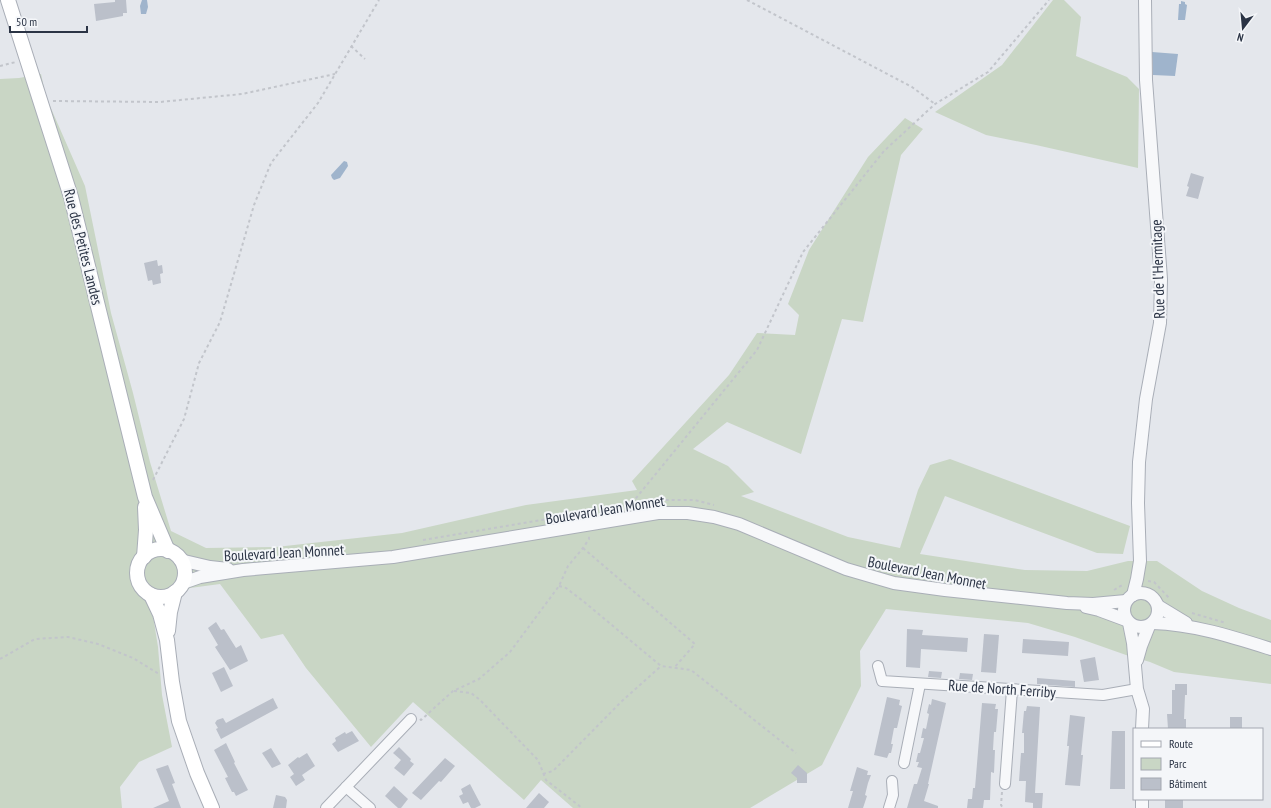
<svg xmlns="http://www.w3.org/2000/svg" width="1271" height="808" font-family="'PT Sans Narrow',sans-serif">
<style>
.green{fill:#c9d6c5}
.water{fill:#9fb4cc}
.building{fill:#bbc0ca}
.lines{fill:none;stroke-linecap:round;stroke-linejoin:round}
.minor-casing{stroke:#a9aeb7;stroke-width:12}
.tertiary-casing{stroke:#a9aeb7;stroke-width:14}
.secondary-casing{stroke:#a9aeb7;stroke-width:16}
.path{stroke:#c2c5cb;stroke-width:2;stroke-dasharray:3 3;stroke-linecap:butt}
.minor{stroke:#f7f8fa;stroke-width:10}
.tertiary{stroke:#f7f8fa;stroke-width:12}
.secondary{stroke:#fff;stroke-width:14}
.labels{text-anchor:middle;stroke-width:4;stroke-linejoin:round;paint-order:stroke}
.street-label{font-size:15px;fill:#2b3445;stroke:#f4f6f9}
</style>
<rect width="100%" height="100%" fill="#e4e7ec"/>
<g class="green">
<polygon points="1053,0 1064,0 1081,17 1076,56 1127,77 1139,89 1138,168 1036,145 986,135 935,112 1002,65"/>
<polygon points="41,74 46,97 85,186 111,313 133,393 150,462 171,531 206,548 276,547 402,533 526,505 637,490 632,481 729,375 757,333 795,335 799,315 788,304 809,250 868,157 905,118 923,129 901,155 863,322 842,319 801,454 727,422 693,449 728,466 754,492 741,496 848,537 900,548 918,490 930,465 950,459 1130,526 1123,554 1097,553 945,496 920,554 1025,570 1087,571 1128,561 1157,561 1202,591 1239,608 1271,620 1271,684 1174,672 1150,662 1126,655 1075,637 1028,623 886,609 860,651 861,686 822,765 750,808 573,808 541,780 524,800 413,702 371,747 306,668 283,634 261,639 220,584 190,588 168,607 152,609 158,647 162,695 172,747 139,762 120,787 122,808 0,808 0,79 19,78"/>
</g>
<g class="water">
<polygon points="142,0 147,0 148,7 146,14 141,14 140,6"/>
<polygon points="1181,1 1185,2 1185,4 1187,5 1185,20 1178,20 1179,4 1181,4"/>
<polygon points="1152,52 1178,54 1175,76 1153,75"/>
<polygon points="344,161 347,162 348,166 340,178 334,180 332,178 331,175"/>
</g>
<g class="building">
<polygon points="115,0 126,0 127,13 123,13 123,16 96,21 94,4 115,2"/>
<polygon points="1191,173 1204,177 1198,199 1186,196 1189,187 1187,186"/>
<polygon points="157,260 158,266 162,265 163,273 160,274 161,283 153,285 152,280 148,281 144,263"/>
<polygon points="216,622 221,630 224,629 236,648 241,645 248,661 230,670 215,647 218,645 208,628"/>
<polygon points="907,629 923,630 922,635 968,638 967,652 921,649 920,668 906,667"/>
<polygon points="984,634 999,635 996,673 981,672"/>
<polygon points="1023,639 1069,642 1068,656 1022,653"/>
<polygon points="1095,657 1099,680 1084,682 1080,660"/>
<polygon points="224,667 233,686 221,692 212,673"/>
<polygon points="929,671 942,672 941,678 928,677"/>
<polygon points="960,673 973,674 972,680 959,679"/>
<polygon points="1037,678 1075,681 1075,687 1037,684"/>
<polygon points="1175,684 1187,684 1187,695 1185,695 1184,719 1186,719 1186,729 1168,729 1167,714 1172,714 1172,690 1175,690"/>
<polygon points="887,697 900,700 899,705 902,706 897,728 894,728 891,744 893,744 891,753 889,753 887,758 874,755"/>
<polygon points="273,698 278,708 221,739 216,729 218,728 215,723 217,720 223,718 226,723"/>
<polygon points="932,699 946,703 928,784 929,784 924,801 938,806 938,808 907,808 914,784 917,784 922,768 917,767 919,762 916,762 918,753 920,753 924,738 921,738 923,728 926,729 929,714 927,713 929,704 931,705"/>
<polygon points="982,703 996,704 995,709 998,709 996,732 994,732 993,750 995,750 994,773 991,772 990,800 984,800 983,808 967,808 968,799 972,799 973,788 975,788"/>
<polygon points="1027,706 1040,707 1035,793 1043,793 1042,808 1033,808 1033,803 1025,802 1026,781 1019,781 1021,753 1024,753 1024,733 1022,733 1024,711 1026,711"/>
<polygon points="1070,715 1085,717 1081,755 1083,755 1080,786 1065,785 1069,746 1067,746"/>
<rect x="1230" y="717" width="12" height="12"/>
<polygon points="352,731 359,741 338,752 332,744 336,741 335,738 345,732 346,734"/>
<polygon points="1112,731 1125,731 1125,789 1110,789"/>
<polygon points="226,743 235,762 234,763 248,790 236,796 234,792 232,792 225,778 228,777 214,750"/>
<polygon points="399,747 411,759 410,761 414,764 404,776 394,768 401,760 393,753"/>
<polygon points="271,748 281,764 272,768 262,753"/>
<polygon points="307,753 315,766 302,775 305,780 296,786 290,777 294,774 288,765 298,757 299,758"/>
<polygon points="445,758 455,766 441,782 439,781 421,800 412,793"/>
<polygon points="168,765 175,783 172,784 181,808 153,808 169,801 156,769"/>
<polygon points="798,765 807,773 807,783 797,783 797,778 791,773"/>
<polygon points="857,767 868,771 867,775 871,775 868,783 865,795 867,796 863,808 848,808 853,791 850,791"/>
<polygon points="470,784 481,805 475,808 471,808 468,802 463,804 459,796 463,794 461,789"/>
<polygon points="394,786 408,799 401,808 398,808 385,796"/>
<polygon points="539,793 549,802 544,808 526,808"/>
<polygon points="276,795 285,797 287,800 286,808 273,808"/>
<polygon points="1165,799 1183,800 1183,808 1165,808"/>
</g>
<g class="lines">
<g class="minor-casing">
<g id="minor">
<polyline points="878,666 882,681 1103,695 1137,689"/>
<polyline points="904,763 920,684"/>
<polyline points="1005,784 1012,690"/>
<polyline points="346,787 370,808"/>
<polyline points="326,808 411,719"/>
<polyline points="889,808 893,795 892,781"/>
</g>
</g>
<g class="tertiary-casing">
<g id="tertiary">
<polyline points="180,560 210,567 228,569"/>
<polyline points="183,583 200,577 243,570 393,557 658,513 688,513 714,517 739,524 846,569 894,583 945,590 1067,603 1093,604 1126,601"/>
<circle cx="1141" cy="610" r="17"/>
<polyline points="1133,595 1137,579 1140,561 1138,503 1139,462 1146,399 1160,323 1161,279 1146,80 1145,0"/>
<polyline points="1158,606 1186,623"/>
<polyline points="1086,607 1099,610 1126,620"/>
<polyline points="1129,623 1133,643 1137,689 1143,709 1142,729"/>
<path d="M1153 623C1193 624 1233 637 1271 649"/>
<polyline points="1137,660 1141,646 1149,626"/>
<polyline points="1142,808 1142,799"/>
</g>
</g>
<g class="secondary-casing">
<g id="secondary">
<polyline points="8,0 71,197 145,497 168,551"/>
<circle cx="161" cy="573" r="24"/>
<polyline points="144,557 146,530 145,507"/>
<polyline points="151,595 160,614 167,640 172,682 179,721 197,773 212,808"/>
<polyline points="168,631 170,612 175,592"/>
</g>
</g>
<g class="path">
<polyline points="747,0 912,87 935,104"/>
<polyline points="351,46 365,59"/>
<polyline points="0,66 16,62"/>
<polyline points="53,101 160,102 242,94 335,74"/>
<polyline points="153,480 184,419 199,363 220,322 254,205 271,163 318,103 379,0"/>
<polyline points="632,503 757,350 803,252 884,151 935,104 988,72 1049,0"/>
<polyline points="423,540 659,500 695,500 714,505"/>
<polyline points="583,548 695,644 674,668"/>
<polyline points="230,557 249,557"/>
<polyline points="879,566 910,573"/>
<polyline points="1148,581 1154,582 1170,599"/>
<polyline points="559,586 566,588 583,601 661,666 691,670 796,753"/>
<polyline points="1114,590 1124,584"/>
<polyline points="1192,613 1226,623"/>
<polyline points="0,659 35,639 68,637 98,644 133,658 159,674"/>
<polyline points="454,691 471,693 480,700 538,760 546,780 582,808"/>
<polyline points="420,719 421,720 453,691 479,679 510,652 559,586 568,566 583,548 589,539 589,536"/>
<polyline points="543,774 553,771 622,701 661,666"/>
<polyline points="1002,792 1001,805 1003,808"/>
</g>
<use href="#minor" class="minor"/>
<use href="#tertiary" class="tertiary"/>
<use href="#secondary" class="secondary"/>
</g>
<g class="labels">
<g class="street-label">
<text transform="translate(83 247) rotate(76)" y="5">Rue des Petites Landes</text>
<text transform="translate(1158 269) rotate(-92)" y="5">Rue de l'Hermitage</text>
<text transform="translate(605 510) rotate(-9)" y="5">Boulevard Jean Monnet</text>
<text transform="translate(284 553) rotate(-3)" y="5">Boulevard Jean Monnet</text>
<text transform="translate(927 573) rotate(11)" y="5">Boulevard Jean Monnet</text>
<text transform="translate(1002 689) rotate(4)" y="5">Rue de North Ferriby</text>
</g>
</g>
<rect x="1133" y="728" width="130" height="72" fill="#f4f6f9" stroke="#a4a8b1"/>
<rect x="1141" y="741" width="20" height="6" fill="#ffffff" stroke="#a4a8b1"/>
<text x="1169" y="748" font-size="12" fill="#2b3445">Route</text>
<rect x="1141" y="758" width="20" height="12" fill="#c9d6c5" stroke="#a4a8b1"/>
<text x="1169" y="768" font-size="12" fill="#2b3445">Parc</text>
<rect x="1141" y="778" width="20" height="12" fill="#bbc0ca" stroke="#a4a8b1"/>
<text x="1169" y="788" font-size="12" fill="#2b3445">Bâtiment</text>
<g transform="translate(1243 28) rotate(196)" stroke="#f4f6f9" stroke-width="3" paint-order="stroke">
<path d="M0-3L7 15L0 10L-7 15Z" fill="#2b3445"/>
<text y="-6" font-size="11" font-weight="bold" text-anchor="middle" fill="#2b3445">N</text>
</g>
<path d="M10 26v6h77v-6" fill="none" stroke="#2b3445" stroke-width="2"/>
<text x="16" y="26" font-size="12" fill="#2b3445" stroke="#f4f6f9" stroke-width="3" paint-order="stroke">50 m</text>
</svg>
